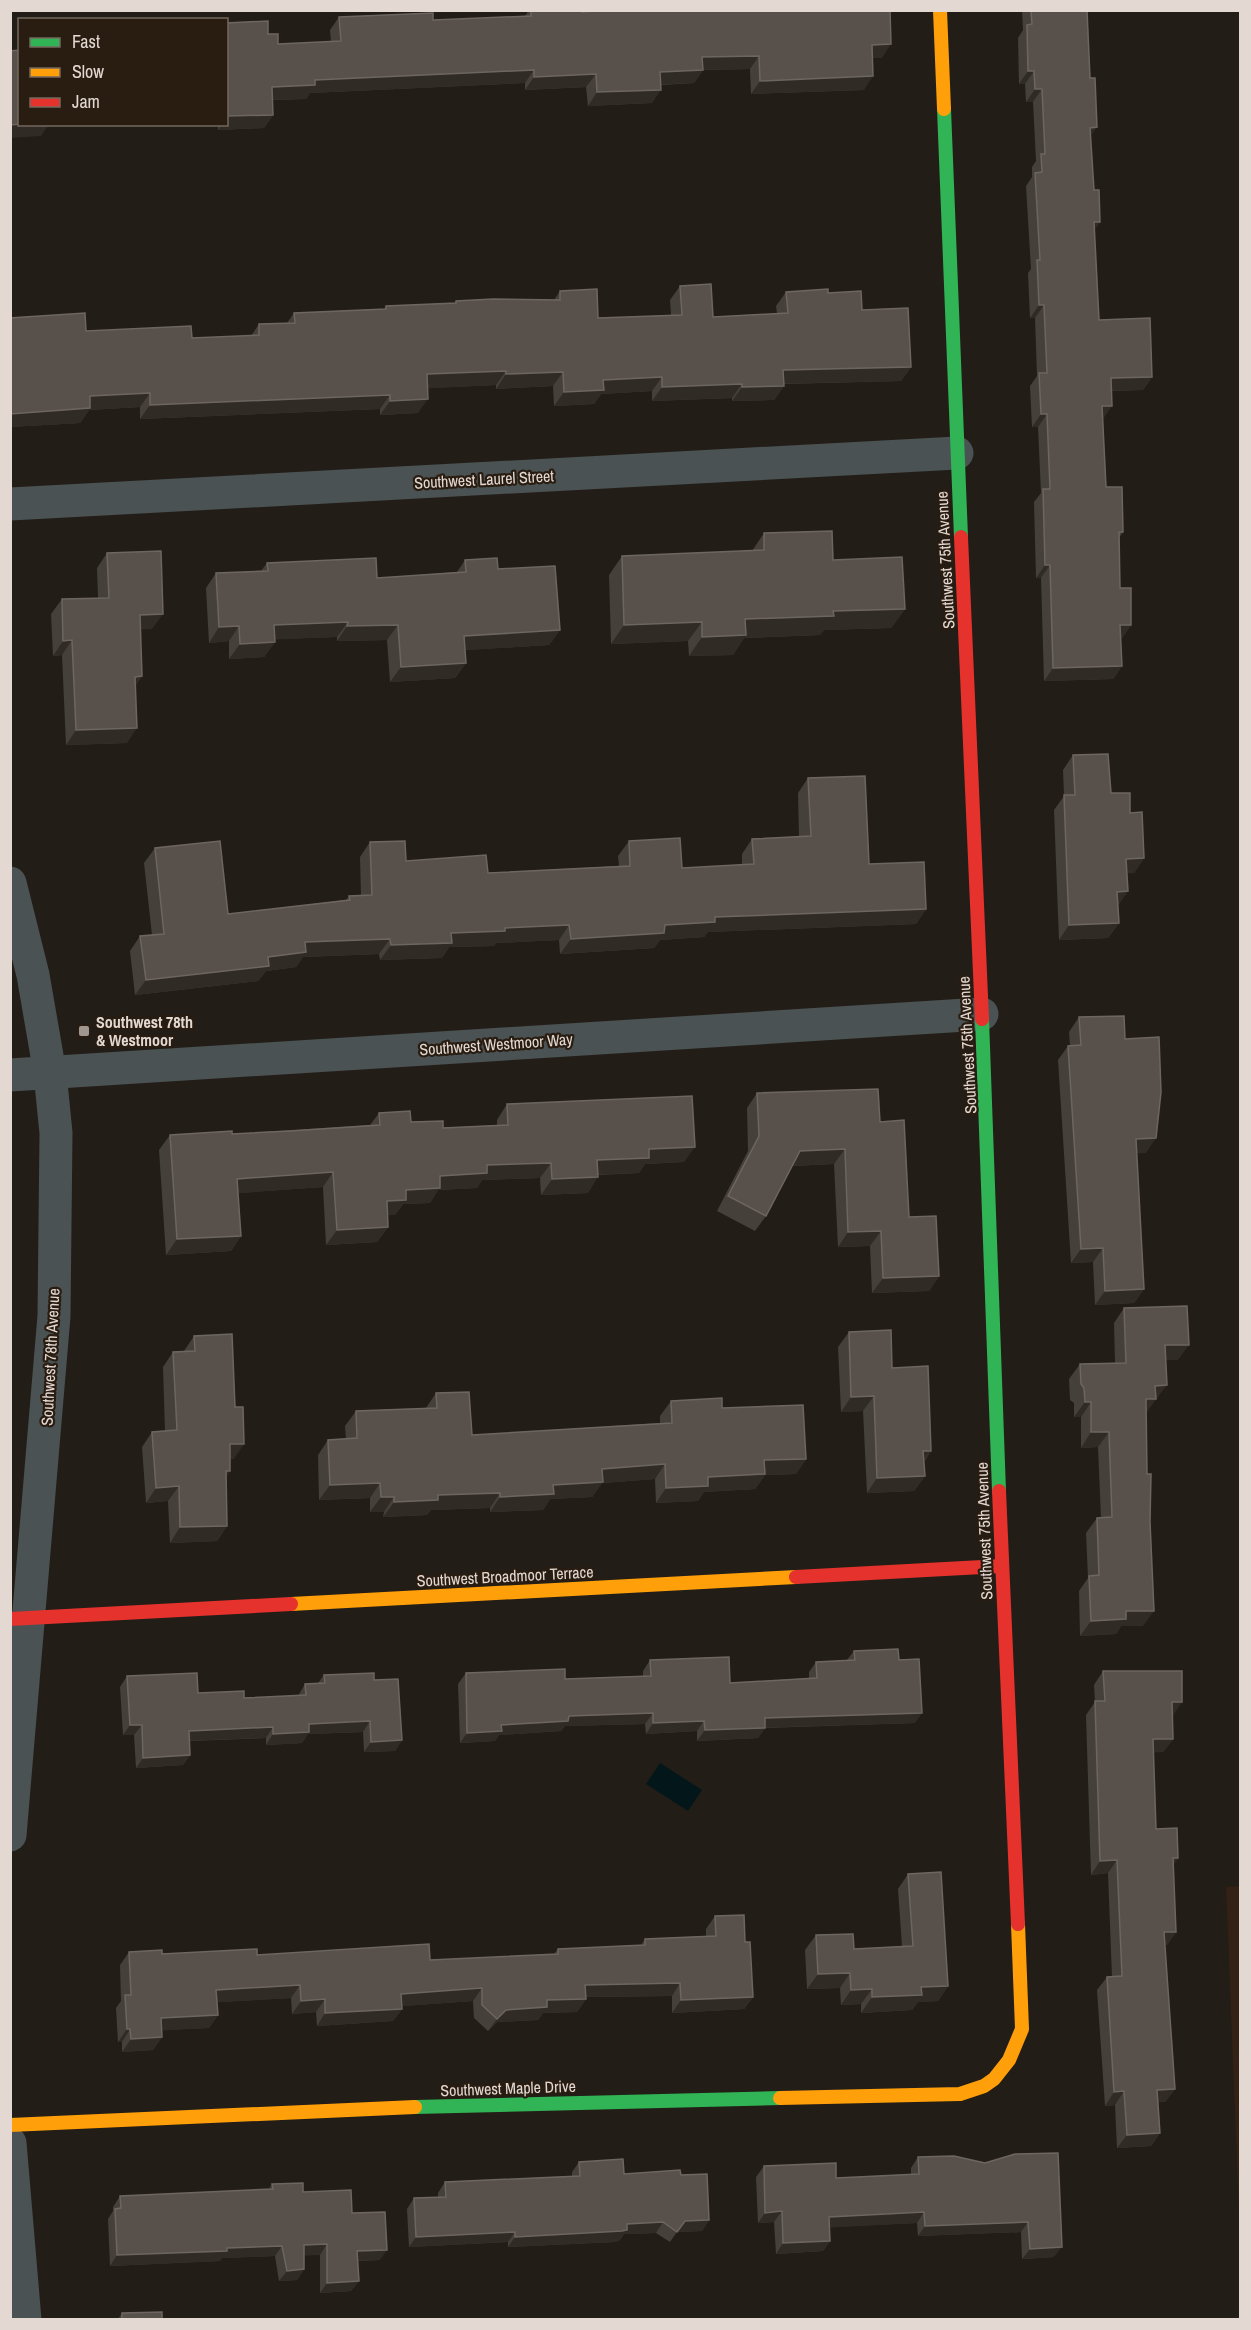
<svg xmlns="http://www.w3.org/2000/svg" width="1251" height="2330" font-family="'Archivo Narrow',sans-serif">
<style>
.built{fill:#322114}
.water{fill:#031619}
.lines{fill:none;stroke-linecap:round;stroke-linejoin:round}
.street{stroke:#4a5253;stroke-width:33}
.fast{stroke:#30b455;stroke-width:14}
.slow{stroke:#ff9f0a;stroke-width:14}
.jam{stroke:#e5322d;stroke-width:14}
.wall{fill:#46403a}
.shaded-wall{fill:#312b25}
.building{fill:#57504b;stroke:#6d6660;stroke-width:1.5}
.poi-dot{fill:#a09791;stroke:#291c11;stroke-width:2}
.labels{text-anchor:middle;stroke-width:4.5;stroke-linejoin:round;paint-order:stroke}
.street-label{font-size:16px;fill:#e3d9d2;stroke:#291c11}
.poi-label{font-size:16px;font-weight:bold;fill:#e3d9d2;stroke:#291c11;text-anchor:start}
</style>
<rect width="100%" height="100%" fill="#231d17"/>
<polygon class="built" points="1240,1886 1240,2241 1226,1887"/>
<polygon class="water" points="660,1763 702,1790 688,1811 646,1784"/>
<g class="lines">
<g class="street">
<polyline points="10,504 957,453"/>
<polyline points="10,883 33,975 50,1073 56,1133 54,1316 10,1835"/>
<polyline points="10,1075 982,1014"/>
<polyline points="10,2143 25,2320"/>
</g>
<g class="fast">
<polyline points="944,109 961,537"/>
<polyline points="982,1019 999,1491"/>
<polyline points="415,2107 780,2098"/>
</g>
<g class="slow">
<polyline points="940,10 944,109"/>
<polyline points="291,1604 796,1577"/>
<polyline points="780,2098 960,2094 984,2086 994,2079 1009,2060 1022,2029 1018,1924"/>
<polyline points="10,2125 415,2107"/>
</g>
<g class="jam">
<polyline points="961,537 982,1019"/>
<polyline points="999,1491 1018,1924"/>
<polyline points="796,1577 1001,1566"/>
<polyline points="10,1619 291,1604"/>
</g>
</g>
<g class="wall">
<polygon points="529,10 582,10 582,12 882,58 872,58 864,90 751,94 750,69 703,70 694,83 661,85 652,103 588,106 586,87 525,90 525,83 310,93 306,99 273,100 273,115 264,128 218,130 218,124 226,124 226,23 268,34 278,44 331,42 330,30 339,17 433,20 525,16"/>
<polygon points="1022,10 1087,10 1090,137 1094,190 1100,222 1094,230 1099,320 1152,377 1143,390 1112,391 1103,419 1106,487 1123,532 1119,538 1120,588 1131,625 1122,638 1121,638 1122,666 1113,679 1044,681 1041,578 1036,578 1034,502 1041,493 1038,427 1032,427 1030,386 1037,376 1035,318 1030,318 1028,273 1031,269 1026,186 1032,177 1032,167 1036,161 1033,102 1026,102 1025,84 1019,84 1018,38 1023,30"/>
<polygon points="680,286 713,317 777,313 776,306 786,292 828,293 862,310 911,367 901,381 784,384 784,386 774,400 732,401 732,398 652,401 652,391 601,394 594,404 554,406 553,386 496,389 496,385 428,388 418,413 380,415 380,409 140,419 140,407 89,410 80,423 10,427 10,318 86,331 192,338 251,336 259,324 287,323 294,313 384,309 386,306 454,304 456,301 554,300 560,291 598,318 671,315 670,300"/>
<polygon points="764,533 833,560 905,609 891,628 824,630 820,635 744,638 733,655 689,656 688,641 611,644 609,575 622,556 752,551"/>
<polygon points="107,553 152,629 140,629 142,676 135,686 127,743 66,745 62,655 53,656 51,614 62,599 98,598 97,568"/>
<polygon points="465,560 498,569 560,630 549,645 465,650 466,663 455,678 390,682 387,640 337,641 337,637 275,639 275,642 264,657 229,659 229,641 209,643 206,588 216,573 261,571 267,563 377,578 457,572"/>
<polygon points="1073,755 1130,813 1144,858 1134,873 1127,873 1128,891 1118,905 1119,923 1108,938 1059,940 1054,810 1064,796 1063,770"/>
<polygon points="808,778 869,864 926,909 916,924 708,932 704,937 660,940 654,948 560,954 559,940 496,943 494,946 449,947 442,958 380,960 379,954 303,957 296,967 266,971 258,981 135,995 130,951 140,936 152,935 144,863 155,848 228,914 346,900 349,896 361,896 360,857 370,842 406,861 488,873 619,866 618,856 629,841 682,868 742,865 742,854 752,839 799,837 798,793"/>
<polygon points="1079,1017 1125,1039 1146,1153 1136,1153 1144,1289 1134,1303 1095,1305 1093,1262 1071,1263 1058,1060 1068,1046 1070,1046 1069,1032"/>
<polygon points="757,1093 880,1122 909,1217 939,1276 929,1291 872,1293 870,1246 838,1247 834,1164 792,1166 766,1216 755,1231 717,1211 748,1151 747,1108"/>
<polygon points="507,1104 684,1162 645,1164 639,1173 598,1175 588,1193 541,1195 540,1178 482,1180 477,1188 438,1190 430,1203 403,1204 395,1215 387,1215 388,1227 377,1242 326,1245 323,1187 238,1193 241,1236 231,1251 166,1255 159,1150 170,1135 232,1134 370,1125 379,1113 411,1122 443,1128 497,1125 497,1120"/>
<polygon points="1124,1308 1178,1360 1166,1360 1156,1400 1155,1400 1146,1413 1143,1626 1121,1626 1116,1634 1080,1636 1079,1591 1088,1578 1086,1533 1097,1518 1101,1518 1098,1447 1081,1448 1081,1417 1074,1417 1074,1403 1070,1400 1069,1379 1080,1364 1115,1363 1114,1323"/>
<polygon points="849,1332 892,1368 931,1451 924,1462 925,1476 914,1491 867,1493 863,1411 841,1412 838,1347"/>
<polygon points="194,1336 234,1459 230,1459 230,1471 226,1477 227,1526 217,1541 170,1543 168,1501 146,1503 142,1447 152,1432 165,1431 163,1367 173,1352 184,1351"/>
<polygon points="436,1393 472,1435 660,1423 660,1416 671,1401 722,1408 806,1459 796,1474 765,1475 755,1489 704,1492 698,1501 656,1503 655,1479 602,1483 592,1497 550,1499 543,1510 490,1512 490,1508 431,1510 427,1515 383,1517 384,1512 370,1512 370,1498 319,1500 318,1455 328,1440 346,1439 345,1426 356,1411 426,1408"/>
<polygon points="854,1651 899,1660 915,1723 765,1728 758,1738 697,1741 697,1731 646,1734 645,1724 565,1726 561,1731 499,1735 495,1741 460,1743 458,1684 466,1673 565,1679 643,1676 643,1671 650,1660 730,1683 809,1678 809,1672 816,1662 847,1660"/>
<polygon points="1103,1671 1173,1716 1173,1739 1163,1752 1153,1752 1156,1829 1178,1858 1173,1865 1176,1932 1167,1945 1165,1945 1175,2089 1165,2102 1158,2102 1160,2133 1151,2146 1117,2148 1115,2105 1105,2106 1097,1990 1107,1977 1112,1977 1108,1873 1091,1875 1086,1715 1095,1702 1094,1685"/>
<polygon points="324,1675 374,1680 402,1740 395,1751 364,1752 363,1732 308,1734 302,1743 266,1745 266,1738 190,1741 190,1755 183,1765 136,1768 134,1735 123,1735 120,1687 127,1676 198,1693 244,1698 298,1696 305,1684 318,1683"/>
<polygon points="908,1874 948,1986 938,2001 918,2002 912,2010 861,2013 861,2004 841,2005 840,1988 807,1989 805,1950 816,1935 854,1949 902,1946 898,1889"/>
<polygon points="715,1916 745,1942 753,1997 744,2009 672,2013 672,1996 586,1997 586,1999 577,2012 543,2013 538,2020 497,2022 488,2031 474,2018 473,2001 402,2006 402,2009 393,2021 317,2026 316,2012 292,2014 291,1998 217,2002 218,2015 209,2028 162,2030 162,2037 153,2050 122,2052 122,2042 118,2042 116,2008 121,2001 120,1965 129,1952 430,1960 554,1954 558,1949 641,1945 645,1939 706,1936 706,1929"/>
<polygon points="918,2157 985,2163 1054,2257 1022,2259 1021,2232 918,2236 917,2223 829,2227 830,2241 823,2251 776,2254 774,2222 758,2223 756,2177 764,2166 836,2178 911,2174 911,2168"/>
<polygon points="579,2162 624,2174 681,2175 709,2220 702,2231 677,2232 670,2242 656,2233 624,2234 620,2240 615,2242 508,2247 508,2242 409,2247 407,2209 414,2198 438,2197 438,2193 445,2182 572,2176 572,2172"/>
<polygon points="272,2184 303,2192 352,2213 380,2260 358,2261 359,2281 351,2291 320,2293 320,2255 304,2255 304,2269 297,2280 279,2281 275,2256 222,2258 220,2261 110,2266 108,2219 113,2211 113,2207 120,2196 268,2190"/>
<polygon points="122,2313 162,2319 118,2319"/>
</g>
<g class="shaded-wall">
<polygon points="891,44 882,58 862,58 872,45"/>
<polygon points="759,56 750,69 693,70 702,57"/>
<polygon points="534,70 525,83 310,93 306,99 263,100 272,87 315,80"/>
<polygon points="703,70 694,83 651,85 660,72"/>
<polygon points="1028,71 1034,71 1025,84 1019,84"/>
<polygon points="596,74 586,87 525,90 534,77"/>
<polygon points="873,76 864,90 751,94 760,81"/>
<polygon points="1035,89 1042,89 1033,102 1026,102"/>
<polygon points="661,90 652,103 588,106 597,92"/>
<polygon points="273,115 264,128 218,130 222,124 226,124 227,116"/>
<polygon points="20,124 49,124 41,136 10,138 10,125"/>
<polygon points="1097,127 1088,140 1090,128"/>
<polygon points="1094,222 1100,222 1091,235"/>
<polygon points="1039,305 1044,305 1035,318 1030,318"/>
<polygon points="911,367 901,381 773,384 783,370"/>
<polygon points="506,371 496,385 417,389 427,374"/>
<polygon points="563,372 553,386 496,389 506,374"/>
<polygon points="662,377 652,391 601,394 594,404 554,406 564,392 603,380"/>
<polygon points="1152,377 1143,390 1102,391 1111,378"/>
<polygon points="742,384 732,398 652,401 662,387"/>
<polygon points="784,386 774,400 732,401 742,387"/>
<polygon points="150,393 140,407 89,410 80,423 10,427 10,414 90,396"/>
<polygon points="390,395 380,409 140,419 150,405"/>
<polygon points="428,399 418,413 380,415 390,401"/>
<polygon points="1102,406 1112,406 1103,419"/>
<polygon points="1041,414 1047,414 1038,427 1032,427"/>
<polygon points="1045,565 1050,565 1041,578 1036,578"/>
<polygon points="905,609 891,628 824,630 820,635 744,638 733,655 689,656 702,637 745,619 833,611"/>
<polygon points="163,614 152,629 129,630 140,615"/>
<polygon points="348,622 337,637 264,640 274,625"/>
<polygon points="702,622 688,641 611,644 624,625"/>
<polygon points="398,625 387,640 337,641 347,626"/>
<polygon points="1120,625 1131,625 1122,638 1111,638"/>
<polygon points="239,626 229,641 209,643 219,627"/>
<polygon points="560,630 549,645 453,651 464,636"/>
<polygon points="72,640 62,655 53,656 63,641"/>
<polygon points="275,642 264,657 229,659 240,644"/>
<polygon points="466,663 455,678 390,682 401,667"/>
<polygon points="1122,666 1113,679 1044,681 1053,668"/>
<polygon points="142,676 132,691 135,677"/>
<polygon points="137,728 127,743 66,745 76,730"/>
<polygon points="1144,858 1134,873 1116,874 1126,859"/>
<polygon points="1128,891 1117,906 1117,892"/>
<polygon points="926,909 916,924 708,932 704,937 660,940 654,948 560,954 571,939 715,917"/>
<polygon points="1119,923 1108,938 1059,940 1069,925"/>
<polygon points="569,925 559,940 496,943 494,946 449,947 442,958 380,960 391,945 451,933 505,928"/>
<polygon points="390,939 379,954 303,957 296,967 266,971 258,981 135,995 146,980 268,957 305,942"/>
<polygon points="1156,1138 1146,1153 1125,1154 1136,1139"/>
<polygon points="695,1147 684,1162 645,1164 639,1173 587,1175 597,1160 649,1149"/>
<polygon points="845,1149 834,1164 789,1166 800,1151"/>
<polygon points="551,1163 540,1178 482,1180 477,1188 438,1190 430,1203 403,1204 395,1215 376,1216 387,1201 406,1190 440,1176 487,1165"/>
<polygon points="333,1172 323,1187 227,1194 237,1179"/>
<polygon points="598,1177 588,1193 541,1195 552,1179"/>
<polygon points="388,1227 377,1242 326,1245 337,1230"/>
<polygon points="881,1231 870,1246 838,1247 848,1232"/>
<polygon points="241,1236 231,1251 166,1255 177,1239"/>
<polygon points="1103,1248 1093,1262 1071,1263 1081,1249"/>
<polygon points="939,1276 929,1291 872,1293 883,1278"/>
<polygon points="1144,1289 1134,1303 1095,1305 1105,1291"/>
<polygon points="1165,1345 1189,1345 1178,1360 1155,1360"/>
<polygon points="1167,1385 1145,1414 1135,1414 1155,1386"/>
<polygon points="874,1396 863,1411 841,1412 851,1397"/>
<polygon points="1085,1402 1091,1402 1081,1417 1074,1417"/>
<polygon points="1091,1432 1109,1432 1098,1447 1081,1448"/>
<polygon points="230,1444 244,1444 234,1459 219,1459"/>
<polygon points="923,1451 931,1451 920,1466"/>
<polygon points="806,1459 796,1474 765,1475 755,1489 704,1492 698,1501 656,1503 666,1488 764,1460"/>
<polygon points="665,1464 655,1479 602,1483 592,1497 550,1499 543,1510 490,1512 500,1497 553,1485 602,1469"/>
<polygon points="226,1471 230,1471 220,1486"/>
<polygon points="925,1476 914,1491 867,1493 877,1478"/>
<polygon points="380,1483 370,1498 319,1500 330,1485"/>
<polygon points="179,1486 168,1501 146,1503 156,1488"/>
<polygon points="500,1493 490,1508 431,1510 427,1515 383,1517 394,1502 438,1495"/>
<polygon points="381,1497 394,1497 384,1512 370,1512"/>
<polygon points="227,1526 217,1541 170,1543 180,1527"/>
<polygon points="1126,1611 1154,1611 1143,1626 1121,1626 1116,1634 1080,1636 1091,1621"/>
<polygon points="1172,1702 1182,1702 1173,1716 1162,1716"/>
<polygon points="653,1713 645,1724 565,1726 561,1731 499,1735 495,1741 460,1743 467,1733 501,1725 569,1716"/>
<polygon points="922,1713 915,1723 757,1728 765,1718"/>
<polygon points="370,1721 363,1732 308,1734 302,1743 266,1745 273,1734 309,1724"/>
<polygon points="704,1721 697,1731 646,1734 653,1723"/>
<polygon points="130,1725 142,1725 134,1735 123,1735"/>
<polygon points="273,1727 266,1738 182,1741 189,1731"/>
<polygon points="765,1728 758,1738 697,1741 705,1730"/>
<polygon points="1153,1739 1173,1739 1163,1752 1144,1753"/>
<polygon points="402,1740 395,1751 364,1752 371,1742"/>
<polygon points="190,1755 183,1765 136,1768 143,1758"/>
<polygon points="1173,1858 1178,1858 1169,1871"/>
<polygon points="1117,1860 1108,1873 1091,1875 1100,1861"/>
<polygon points="1164,1932 1176,1932 1167,1945 1155,1945"/>
<polygon points="850,1973 840,1988 807,1989 818,1974"/>
<polygon points="680,1983 672,1996 576,1997 585,1985"/>
<polygon points="300,1985 291,1998 207,2003 216,1990"/>
<polygon points="948,1986 938,2001 918,2002 912,2010 861,2013 872,1997 921,1987"/>
<polygon points="482,1988 473,2001 392,2007 401,1994"/>
<polygon points="872,1989 861,2004 841,2005 851,1990"/>
<polygon points="753,1997 744,2009 672,2013 681,2000"/>
<polygon points="325,1999 316,2012 292,2014 301,2001"/>
<polygon points="586,1999 577,2012 543,2013 538,2020 497,2022 488,2031 497,2019 506,2010 547,2000"/>
<polygon points="402,2009 393,2021 317,2026 325,2013"/>
<polygon points="218,2015 209,2028 152,2031 161,2018"/>
<polygon points="127,2029 130,2029 122,2042 118,2042"/>
<polygon points="162,2037 153,2050 122,2052 131,2039"/>
<polygon points="1175,2089 1165,2102 1148,2103 1157,2090"/>
<polygon points="1124,2091 1115,2105 1105,2106 1114,2092"/>
<polygon points="1160,2133 1151,2146 1117,2148 1127,2135"/>
<polygon points="782,2211 774,2222 758,2223 765,2213"/>
<polygon points="924,2212 917,2223 822,2228 829,2217"/>
<polygon points="709,2220 702,2231 677,2232 670,2242 685,2221"/>
<polygon points="663,2222 656,2233 624,2234 620,2240 615,2242 508,2247 515,2237 627,2224"/>
<polygon points="1028,2222 1021,2232 918,2236 925,2226"/>
<polygon points="515,2232 508,2242 409,2247 416,2237"/>
<polygon points="830,2241 823,2251 776,2254 783,2243"/>
<polygon points="327,2244 320,2255 296,2256 304,2245"/>
<polygon points="282,2246 275,2256 222,2258 220,2261 110,2266 117,2255 227,2248"/>
<polygon points="1062,2247 1054,2257 1022,2259 1030,2249"/>
<polygon points="387,2250 380,2260 350,2261 357,2251"/>
<polygon points="304,2269 297,2280 279,2281 287,2271"/>
<polygon points="359,2281 351,2291 320,2293 327,2283"/>
</g>
<g class="building">
<polygon points="531,10 582,10 582,12 609,10 890,10 891,44 872,45 873,76 760,81 759,56 702,57 703,70 660,72 661,90 597,92 596,74 534,77 534,70 315,80 315,85 272,87 273,115 227,116 226,23 268,21 268,34 278,34 278,44 341,41 339,17 433,13 433,20 531,16"/>
<polygon points="1031,10 1087,10 1090,78 1095,78 1097,127 1090,128 1094,190 1099,190 1100,222 1094,222 1099,320 1150,318 1152,377 1111,378 1112,406 1102,406 1106,487 1122,487 1123,532 1119,532 1120,588 1131,588 1131,625 1120,625 1122,666 1053,668 1050,565 1045,565 1043,489 1050,489 1047,414 1041,414 1039,373 1047,373 1044,305 1039,305 1037,260 1040,260 1035,173 1042,172 1041,154 1045,154 1042,89 1035,89 1034,71 1028,71 1027,25 1032,24"/>
<polygon points="20,50 20,124 10,125 10,51"/>
<polygon points="711,284 713,317 788,313 786,292 828,289 828,293 861,291 862,310 908,308 911,367 783,370 784,386 742,387 742,384 662,387 662,377 603,380 604,390 564,392 563,372 506,374 506,371 427,374 428,399 390,401 390,395 150,405 150,393 90,396 90,408 10,414 10,318 85,313 86,331 191,326 192,338 259,335 259,324 295,323 294,313 386,309 386,306 456,303 456,301 493,299 560,300 560,291 597,289 598,318 682,315 680,286"/>
<polygon points="832,531 833,560 902,557 905,609 833,611 834,616 745,619 746,635 702,637 702,622 624,625 622,556 764,550 764,533"/>
<polygon points="161,551 163,614 140,615 142,676 135,677 137,728 76,730 72,640 63,641 62,599 109,598 107,553"/>
<polygon points="376,558 377,578 466,572 465,560 497,558 498,569 555,566 560,630 464,636 466,663 401,667 398,625 347,626 348,622 274,625 275,642 240,644 239,626 219,627 216,573 268,571 267,563"/>
<polygon points="1108,754 1111,793 1130,793 1130,813 1142,812 1144,858 1126,859 1128,891 1117,892 1119,923 1069,925 1064,795 1075,795 1073,755"/>
<polygon points="865,776 869,864 924,862 926,909 715,917 715,922 665,925 664,933 571,939 569,925 505,928 505,931 451,933 452,943 391,945 390,939 305,942 306,952 268,957 269,966 146,980 140,936 164,934 155,848 220,841 228,914 350,900 349,896 372,895 370,842 405,841 406,861 486,855 488,873 630,866 629,841 680,838 682,868 754,864 752,839 811,836 808,778"/>
<polygon points="1124,1016 1125,1039 1159,1037 1161,1092 1156,1138 1136,1139 1144,1289 1105,1291 1103,1248 1081,1249 1068,1046 1081,1045 1079,1017"/>
<polygon points="878,1089 880,1122 904,1120 909,1217 936,1216 939,1276 883,1278 881,1231 848,1232 845,1149 800,1151 766,1216 728,1196 759,1136 757,1093"/>
<polygon points="692,1096 695,1147 649,1149 649,1158 597,1160 598,1177 552,1179 551,1163 487,1165 487,1173 440,1176 440,1188 406,1190 406,1200 387,1201 388,1227 337,1230 333,1172 237,1179 241,1236 177,1239 170,1135 232,1131 232,1134 290,1131 380,1125 379,1113 410,1111 411,1122 443,1121 443,1128 508,1125 507,1104"/>
<polygon points="1187,1306 1189,1345 1165,1345 1167,1385 1155,1386 1156,1399 1146,1399 1147,1474 1151,1474 1150,1522 1154,1611 1126,1611 1126,1619 1091,1621 1089,1576 1099,1575 1097,1518 1112,1517 1109,1432 1091,1432 1091,1402 1085,1402 1084,1388 1081,1384 1080,1364 1126,1363 1124,1308"/>
<polygon points="891,1330 892,1368 928,1366 931,1451 923,1451 925,1476 877,1478 874,1396 851,1397 849,1332"/>
<polygon points="232,1334 235,1407 243,1407 244,1444 230,1444 230,1471 226,1471 227,1526 180,1527 179,1486 156,1488 152,1432 177,1430 173,1352 195,1351 194,1336"/>
<polygon points="469,1392 472,1435 672,1423 671,1401 722,1398 722,1408 803,1405 806,1459 764,1460 765,1474 708,1477 708,1486 666,1488 665,1464 602,1469 603,1482 553,1485 554,1494 500,1497 500,1493 438,1495 438,1500 394,1502 394,1497 381,1497 380,1483 330,1485 328,1440 357,1438 356,1411 437,1408 436,1393"/>
<polygon points="898,1649 899,1660 919,1659 922,1713 765,1718 765,1728 705,1730 704,1721 653,1723 653,1713 569,1716 568,1721 501,1725 502,1731 467,1733 466,1673 565,1669 565,1679 651,1676 650,1660 729,1657 730,1683 817,1678 816,1662 855,1660 854,1651"/>
<polygon points="1103,1671 1182,1671 1182,1702 1172,1702 1173,1739 1153,1739 1156,1829 1177,1828 1178,1858 1173,1858 1176,1932 1164,1932 1175,2089 1157,2090 1160,2133 1127,2135 1124,2091 1114,2092 1107,1977 1122,1976 1117,1860 1100,1861 1095,1701 1105,1701"/>
<polygon points="197,1673 198,1693 244,1691 244,1698 306,1695 305,1684 325,1683 324,1675 374,1673 374,1680 398,1679 402,1740 371,1742 370,1721 309,1724 309,1732 273,1734 273,1727 189,1731 190,1755 143,1758 142,1725 130,1725 127,1676"/>
<polygon points="941,1872 948,1986 921,1987 922,1995 872,1997 872,1989 851,1990 850,1973 818,1974 816,1935 853,1934 854,1949 913,1946 908,1874"/>
<polygon points="744,1915 745,1942 750,1942 753,1997 681,2000 680,1983 585,1985 586,1999 547,2000 547,2007 506,2010 497,2019 482,2005 482,1988 401,1994 402,2009 325,2013 325,1999 301,2001 300,1985 216,1990 218,2015 161,2018 162,2037 131,2039 130,2029 127,2029 125,1995 131,1995 129,1952 162,1950 162,1954 257,1949 257,1955 429,1944 430,1960 558,1954 558,1949 645,1945 645,1939 716,1936 715,1916"/>
<polygon points="1058,2153 1062,2247 1030,2249 1028,2222 925,2226 924,2212 829,2217 830,2241 783,2243 782,2211 765,2213 764,2166 836,2163 836,2178 919,2174 918,2157 954,2156 985,2163 1015,2154"/>
<polygon points="623,2159 624,2174 680,2170 681,2175 707,2174 709,2220 685,2221 677,2232 663,2222 627,2224 627,2230 622,2231 515,2237 515,2232 416,2237 414,2198 446,2197 445,2182 580,2176 579,2162"/>
<polygon points="303,2183 303,2192 351,2190 352,2213 385,2212 387,2250 357,2251 359,2281 327,2283 327,2244 304,2245 304,2269 287,2271 282,2246 227,2248 227,2251 117,2255 115,2209 121,2208 120,2196 273,2189 272,2184"/>
<polygon points="162,2312 162,2319 122,2319 122,2313"/>
</g>
<rect class="poi-dot" x="78" y="1025" width="12" height="12" rx="3"/>
<g class="labels">
<g class="street-label">
<text transform="translate(484 479) rotate(-3)" y="6">Southwest Laurel Street</text>
<text transform="translate(945 560) rotate(-93)" y="6">Southwest 75th Avenue</text>
<text transform="translate(496 1044) rotate(-4)" y="6">Southwest Westmoor Way</text>
<text transform="translate(967 1045) rotate(-93)" y="6">Southwest 75th Avenue</text>
<text transform="translate(50 1357) rotate(-87)" y="6">Southwest 78th Avenue</text>
<text transform="translate(984 1531) rotate(-92)" y="6">Southwest 75th Avenue</text>
<text transform="translate(505 1576) rotate(-3)" y="6">Southwest Broadmoor Terrace</text>
<text transform="translate(508 2088) rotate(-2)" y="6">Southwest Maple Drive</text>
</g>
<g class="poi-label">
<text x="96" y="1028">Southwest 78th<tspan x="96" dy="18">&amp; Westmoor</tspan></text>
</g>
</g>
<rect width="1251" height="2330" fill="none" stroke="#e3d9d2" stroke-width="24"/>
<rect x="18" y="18" width="210" height="108" fill="#291c11" stroke="#73685e" stroke-width="1.5"/>
<rect x="30" y="38" width="30" height="9" fill="#30b455" stroke="#73685e" stroke-width="1.5"/>
<text x="72" y="48" font-size="18" fill="#e3d9d2">Fast</text>
<rect x="30" y="68" width="30" height="9" fill="#ff9f0a" stroke="#73685e" stroke-width="1.5"/>
<text x="72" y="78" font-size="18" fill="#e3d9d2">Slow</text>
<rect x="30" y="98" width="30" height="9" fill="#e5322d" stroke="#73685e" stroke-width="1.5"/>
<text x="72" y="108" font-size="18" fill="#e3d9d2">Jam</text>
</svg>
